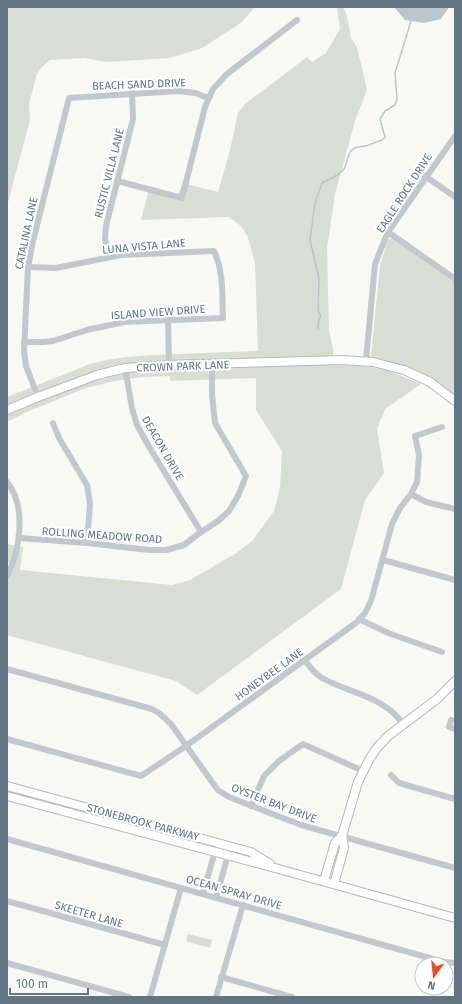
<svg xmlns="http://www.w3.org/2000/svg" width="462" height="1004" font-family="'Fira Sans',sans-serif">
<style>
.green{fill:#d8ded4}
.water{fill:#b9c7ca}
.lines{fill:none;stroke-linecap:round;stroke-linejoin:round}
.stream{stroke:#b9c7ca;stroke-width:1.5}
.secondary-casing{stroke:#b3babf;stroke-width:10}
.street{stroke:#c3c8cc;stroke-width:6}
.secondary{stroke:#fff;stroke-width:8}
.labels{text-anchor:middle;stroke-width:4;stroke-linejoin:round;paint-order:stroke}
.street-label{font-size:11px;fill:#627582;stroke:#fff}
</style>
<rect width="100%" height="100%" fill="#f8f8f5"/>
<g class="green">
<polygon points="7,7 255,7 242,22 202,48 170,58 107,62 84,58 50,60 42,67 37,74 29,104 30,120 7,206"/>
<polygon points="337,7 343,7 347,16 351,38 357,47 367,90 355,121 335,194 327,248 329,330 333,349 333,365 358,365 387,370 421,384 385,409 377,429 384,473 365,500 341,589 197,695 176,681 7,635 7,580 15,566 7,562 7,544 23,547 20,570 172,585 190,580 238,552 253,540 274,511 280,488 282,451 256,410 256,378 170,381 170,376 142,377 115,381 86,388 27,412 7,422 7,397 90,364 107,360 126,357 155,355 258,351 255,262 247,235 241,226 229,217 141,220 150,186 177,194 179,192 183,183 218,192 230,150 238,113 245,104 307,57 312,62 326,53 340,29"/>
<polygon points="392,238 395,239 455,283 455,394 452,393 438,383 416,370 371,356 380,266 388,240"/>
<polygon points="188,934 212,940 210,948 186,941"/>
</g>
<polygon class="water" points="394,7 449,7 441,19 424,23 405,20"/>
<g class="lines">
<path class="stream" d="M318 329 319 319 321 316 318 311 319 278 310 240 315 203 322 183C330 179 339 176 344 169 348 163 346 152 355 148 358 146 362 147 365 146 370 145 376 142 382 140L385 137 380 119 385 111 395 105 397 99 395 73 411 21"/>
<g class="secondary-casing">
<g id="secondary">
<polyline points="7,410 38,397 97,375 125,368 169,365 342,360 373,362 404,370 430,382 455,401"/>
<polyline points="7,786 251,852 270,864"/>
<polyline points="7,796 275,868 455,918"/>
<polyline points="324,881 335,843 342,836"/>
<polyline points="334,884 344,848 342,836 358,782 369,760 376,749 388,736 437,699 455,681"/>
</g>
</g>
<g class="street">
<polyline points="425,176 455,197"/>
<polyline points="117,181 182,198 205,107 213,89 227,74 297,20"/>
<polyline points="388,232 455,279"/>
<polyline points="108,257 105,238 106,226 133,119 132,93"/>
<polyline points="168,320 169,365"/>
<path d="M24 342H43L53 341 87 330 124 322 223 318C222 295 224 272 214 251L121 255 56 268 28 267"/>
<polyline points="366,360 375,264 388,232 455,136"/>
<polyline points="125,368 132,408 137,425 148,445 201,532"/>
<polyline points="38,397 26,366 24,351 28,267 33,241 69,98 179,91 195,93 208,98"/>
<polyline points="53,423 59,438 87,485 90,504 87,543"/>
<path d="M7 482C27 506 20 551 7 576"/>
<polyline points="411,494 426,502 455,509"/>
<polyline points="19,538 87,543 149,550 166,550 184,545 201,532 218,521 229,511 238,496 246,476 215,423 212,395 212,364"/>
<polyline points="383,560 455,580"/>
<polyline points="359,619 388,633 442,652"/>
<path d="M304 660C309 666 315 674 322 678 349 693 384 696 403 724"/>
<polyline points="7,669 152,709 159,713 171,724 212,782 218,790 229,797 301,825 455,868"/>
<polyline points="451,720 449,727 455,729"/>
<polyline points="7,739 141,776 186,746 357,622 365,613 371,601 392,524 400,508 411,494 417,482 419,455 415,436 442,427"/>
<polyline points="391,775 399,783 455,799"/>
<polyline points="251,806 264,776 279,761 303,744 363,771"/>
<polyline points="7,839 444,962 455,963"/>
<polyline points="203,894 215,851 224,844 228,855 216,898"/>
<polyline points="7,901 165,945"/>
<polyline points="7,963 129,997"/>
<polyline points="221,977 292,997"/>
<polyline points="150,997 181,888"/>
<polyline points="216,997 243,905"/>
</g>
<use href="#secondary" class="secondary"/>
</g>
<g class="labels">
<g class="street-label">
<text transform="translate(139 84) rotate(-2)" y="4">BEACH SAND DRIVE</text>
<text transform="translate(109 173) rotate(-76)" y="4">RUSTIC VILLA LANE</text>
<text transform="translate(404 193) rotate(-57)" y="4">EAGLE ROCK DRIVE</text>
<text transform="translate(26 233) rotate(-78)" y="4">CATALINA LANE</text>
<text transform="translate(144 246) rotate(-5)" y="4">LUNA VISTA LANE</text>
<text transform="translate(158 312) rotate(-4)" y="4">ISLAND VIEW DRIVE</text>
<text transform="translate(183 366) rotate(-2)" y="4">CROWN PARK LANE</text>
<text transform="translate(163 448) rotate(60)" y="4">DEACON DRIVE</text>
<text transform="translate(102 535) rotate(4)" y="4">ROLLING MEADOW ROAD</text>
<text transform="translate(269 674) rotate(-36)" y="4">HONEYBEE LANE</text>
<text transform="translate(274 803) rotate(21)" y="4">OYSTER BAY DRIVE</text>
<text transform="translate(143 822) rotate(15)" y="4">STONEBROOK PARKWAY</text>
<text transform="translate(234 892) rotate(16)" y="4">OCEAN SPRAY DRIVE</text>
<text transform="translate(89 914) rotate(16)" y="4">SKEETER LANE</text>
</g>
</g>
<rect width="462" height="1004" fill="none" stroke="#627582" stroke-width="16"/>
<g transform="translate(434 976) rotate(195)"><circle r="19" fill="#ffffff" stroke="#c0c8cd"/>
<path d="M0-3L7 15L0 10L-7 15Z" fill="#ec4a22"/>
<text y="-6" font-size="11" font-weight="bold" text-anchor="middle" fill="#627582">N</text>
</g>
<path d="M10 988v6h78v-6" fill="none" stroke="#627582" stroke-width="2"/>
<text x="16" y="988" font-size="12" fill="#627582" stroke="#ffffff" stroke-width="3" paint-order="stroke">100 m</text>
</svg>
